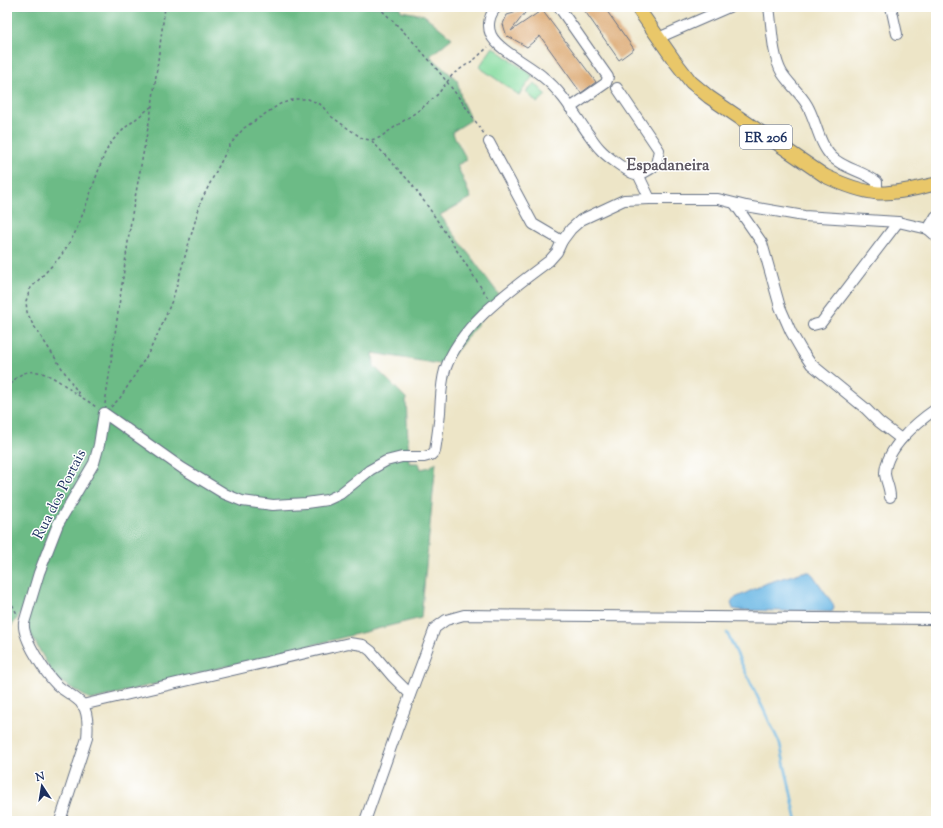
<svg xmlns="http://www.w3.org/2000/svg" width="943" height="828" font-family="'Sorts Mill Goudy',serif">
<style>
.green{fill:#85db9f;stroke:#50857e}
.forest{fill:#6cbb86;stroke:#447572}
.water{fill:#6bb7e4;stroke:#4373a1}
.lines{fill:none;stroke-linecap:round;stroke-linejoin:round}
.stream{stroke:#6bb7e4;stroke-width:2.5}
.building{fill:#daa46a}
.minor-casing{stroke:#646f83;stroke-width:12}
.major-casing{stroke:#646f83;stroke-width:15}
.path{stroke:#646f83;stroke-width:1.5;stroke-dasharray:3 3;stroke-linecap:butt}
.minor{stroke:#fff;stroke-width:10}
.major{stroke:#e9c769;stroke-width:13}
.labels{text-anchor:middle;stroke-width:3;stroke-linejoin:round;paint-order:stroke}
.shield{fill:#fff;stroke:#5f6d8e;stroke-width:1}
.shield-label{font-size:14px;font-weight:bold;fill:#1b2f5e}
.street-label{font-size:15px;fill:#1b2f5e;stroke:#fff}
.neighbourhood-label{font-size:16px;font-weight:bold;fill:#5e5862;stroke:#fff}
</style>
<rect width="100%" height="100%" fill="#fff"/>
<filter id="ink" filterUnits="userSpaceOnUse"><feTurbulence type="fractalNoise" baseFrequency=".025" numOctaves="2"/><feDisplacementMap in="SourceGraphic" scale="8" xChannelSelector="R" yChannelSelector="G"/><feConvolveMatrix kernelMatrix="1 2 1 2 8 2 1 2 1" color-interpolation-filters="sRGB"/></filter>
<filter id="wash" filterUnits="userSpaceOnUse"><feTurbulence type="fractalNoise" baseFrequency=".012" numOctaves="4" result="noise"/><feDisplacementMap in="SourceGraphic" scale="16" xChannelSelector="R" yChannelSelector="G"/><feGaussianBlur stdDeviation="0.9" result="paint"/><feColorMatrix in="noise" values="0 0 0 0 0 0 0 0 0 0 0 0 0 0 0 0 0 1.4 0 .05"/><feComposite in="paint" operator="in"/></filter>
<g filter="url(#wash)">
<rect width="100%" height="100%" fill="#ede5c7"/>
<g class="green">
<polygon points="493,47 533,76 519,95 479,67"/>
<polygon points="535,83 546,95 537,103 526,91"/>
</g>
<polygon class="forest" points="7,7 400,7 401,11 424,15 452,38 430,56 457,80 462,102 471,120 452,132 467,160 457,165 471,198 440,215 500,296 445,365 373,353 374,366 406,398 409,463 419,463 421,469 430,467 436,462 421,618 91,700 55,678 30,633 22,612 7,632"/>
<polygon class="water" points="803,572 810,572 813,575 833,604 834,608 832,612 738,610 733,609 731,603 733,599 767,583"/>
<g class="lines">
<polyline class="stream" points="727,633 780,744 797,821"/>
</g>
<g id="blocks">
<g class="building">
<polygon points="582,7 604,7 634,49 619,60"/>
<polygon points="528,9 511,31 542,10 596,82 581,93 540,36 527,47 508,36 507,37 503,24 507,15"/>
</g>
</g>
</g>
<g filter="url(#ink)">
<use href="#blocks" fill-opacity="0" stroke="#646f83" stroke-width="1"/>
<g class="lines">
<g class="minor-casing">
<g id="minor">
<path d="M497 7C489 14 487 26 491 35 498 50 530 65 543 77 561 91 574 113 587 132 591 137 595 144 600 149 606 156 623 168 632 173 640 177 649 170 656 165L659 150 617 88"/>
<polyline points="559,7 608,77 606,83 570,108"/>
<path d="M769 7C772 26 772 56 782 73 789 84 800 93 807 105 816 120 819 145 832 157 844 169 864 171 877 182V193"/>
<polyline points="891,7 897,34"/>
<polyline points="658,38 729,7"/>
<polyline points="489,142 533,224 562,241 571,229 581,220 624,200 650,199"/>
<polyline points="638,174 650,199 718,199 746,206 804,216 898,222 928,229 936,216"/>
<polyline points="735,204 762,243 780,307 791,332 802,351 811,364 865,408 879,422 901,439"/>
<polyline points="928,229 936,236"/>
<polyline points="813,325 821,323 898,222"/>
<path d="M890 497C890 487 885 480 885 473 886 448 917 422 936 409"/>
<polyline points="82,705 349,643 363,645 371,651 393,677 410,694"/>
<path d="M60 821 87 738C88 728 88 712 82 704 75 696 65 692 57 685 46 674 22 638 24 623L39 573 58 524 94 463 99 445 104 413 182 468 225 494 242 501 273 505 306 503 327 500 340 494 370 470 386 461 402 457H424L431 455 435 451C437 438 439 425 440 412 441 398 441 383 445 370 461 323 512 289 549 261L557 252 562 241"/>
<polyline points="365,821 397,730 435,628 446,620 464,615 936,619"/>
</g>
</g>
<g class="major-casing">
<path id="major" d="M637 7 674 60 691 82 709 97 825 176C842 184 859 191 878 193 897 194 917 188 936 184"/>
</g>
<g class="path">
<path d="M378 7C419 44 454 88 484 134"/>
<polyline points="372,141 410,182 429,208 488,298"/>
<path d="M7 389C11 385 13 381 17 377 34 364 54 377 68 388 77 395 87 400 96 407"/>
<polyline points="79,394 32,323 27,312 26,301 30,289 61,256 74,235 84,211 104,155 111,142 126,127 152,106"/>
<polyline points="105,404 132,214 152,106 165,7"/>
<polyline points="111,407 120,398 131,381 148,354 162,325 173,298 201,201 229,146 244,128 280,104 295,99 308,99 320,104 332,117 363,139 371,140 379,138 422,108 438,94 453,74 475,59 488,47"/>
<polyline points="7,594 17,614"/>
</g>
<use href="#minor" class="minor"/>
<use href="#major" class="major"/>
</g>
</g>
<g class="labels">
<rect class="shield" x="740" y="125" width="52" height="24" rx="3"/>
<g class="shield-label">
<text x="766" y="142">ER 206</text>
</g>
<g class="street-label">
<text transform="translate(59 494) rotate(-63)" y="5">Rua dos Portais</text>
</g>
<g class="neighbourhood-label">
<text x="668" y="170">Espadaneira</text>
</g>
</g>
<rect width="943" height="828" fill="none" stroke="#fff" stroke-width="24"/>
<g transform="translate(42 786) rotate(348)" stroke="#ffffff" stroke-width="3" paint-order="stroke">
<path d="M0-3L7 15L0 10L-7 15Z" fill="#1b2f5e"/>
<text y="-6" font-size="11" font-weight="bold" text-anchor="middle" fill="#1b2f5e">N</text>
</g>
</svg>
